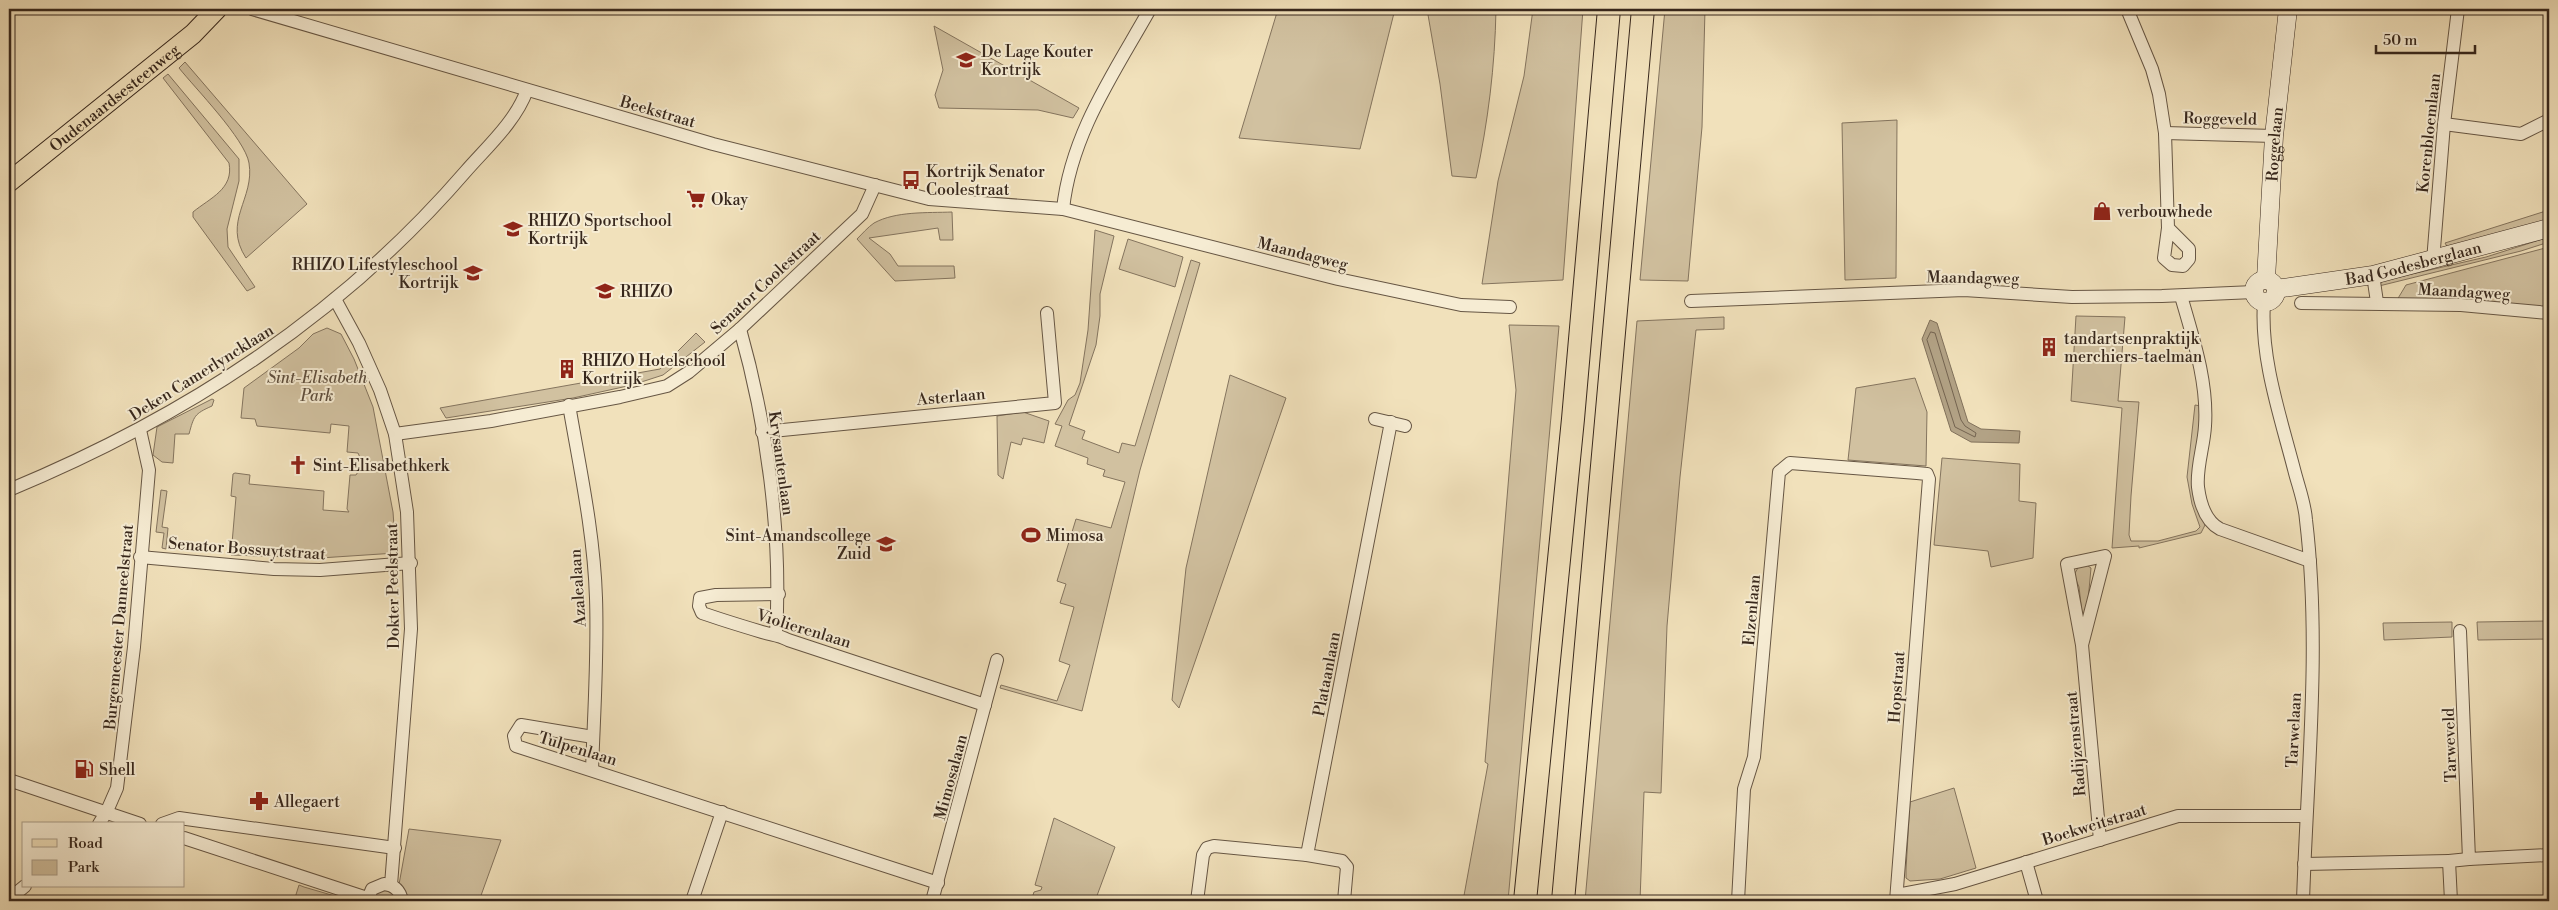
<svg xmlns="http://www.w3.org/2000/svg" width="2558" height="910" font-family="'Libre Bodoni',serif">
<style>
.green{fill:#d1c1a0;stroke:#84745e}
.water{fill:#b2a285;stroke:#81715b}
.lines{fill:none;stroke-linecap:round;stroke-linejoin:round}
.shore{stroke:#746450;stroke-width:1}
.street-casing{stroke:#665644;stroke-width:14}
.secondary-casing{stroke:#37271c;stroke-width:19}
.primary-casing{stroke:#37271c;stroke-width:21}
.highway-casing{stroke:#37271c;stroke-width:24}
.street{stroke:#f6ecd3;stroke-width:12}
.secondary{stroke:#f6ecd3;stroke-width:18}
.primary{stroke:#f1e1bb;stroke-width:19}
.highway{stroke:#f1e1bb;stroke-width:22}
.labels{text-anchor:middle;stroke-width:4;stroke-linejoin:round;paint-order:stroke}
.poi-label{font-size:16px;fill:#37271c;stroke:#f6ecd3;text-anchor:start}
.street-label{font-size:16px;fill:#37271c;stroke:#f6ecd3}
.park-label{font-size:16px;font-style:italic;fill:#5e4e3d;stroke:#f6ecd3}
</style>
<rect width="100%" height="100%" fill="#f1e1bb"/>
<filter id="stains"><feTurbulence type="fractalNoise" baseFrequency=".004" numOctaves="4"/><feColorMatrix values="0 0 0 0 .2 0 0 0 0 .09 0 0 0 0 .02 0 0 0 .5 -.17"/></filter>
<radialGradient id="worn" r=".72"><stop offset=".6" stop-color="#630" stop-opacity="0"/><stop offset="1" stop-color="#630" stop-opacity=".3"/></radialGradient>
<g class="green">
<polygon points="1278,9 1395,9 1360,149 1239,138"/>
<path d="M1427 9H1496C1495 66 1488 122 1476 178L1452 176 1440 84Z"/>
<polygon points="1533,9 1583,9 1563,280 1482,284 1498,181 1524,76"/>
<polygon points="1665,9 1705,9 1702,127 1688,281 1640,280"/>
<polygon points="934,26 1079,108 1073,118 1038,110 939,108 935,95 943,70"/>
<path d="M185 62 307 204 246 258C222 221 255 199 249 163 245 139 195 88 179 68Z"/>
<path d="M168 74 239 159V181L227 229 228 247 255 287 247 291 193 217V212C210 198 234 189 229 163L163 78Z"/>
<polygon points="1897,120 1896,278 1845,280 1842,123"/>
<polygon points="2549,210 2549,219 2456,249 2449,250 2445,243"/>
<path d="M952 212 953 240H940L938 228 869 238 890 254 898 266H954L955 278 895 281 857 239C862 234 868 227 874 223 896 211 927 213 952 212Z"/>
<polygon points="1095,230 1114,236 1100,294 1100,316 1096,345 1069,425 1085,431 1082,439 1119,453 1122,443 1135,446 1191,260 1200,263 1140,470 1082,711 1000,688 1001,685 1057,701 1070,665 1059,661 1074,607 1060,603 1066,584 1057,581 1076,519 1111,528 1125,482 1103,476 1105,470 1087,464 1088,458 1055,446 1062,426 1055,424 1068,400 1075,395 1080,383 1088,330"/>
<polygon points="2549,237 2549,242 2521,251 2379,286 2382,281 2486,257"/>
<polygon points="1128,239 1183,257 1175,287 1119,269"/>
<polygon points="2549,247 2549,309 2397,300 2406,285"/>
<polygon points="2076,316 2125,317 2118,401 2139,402 2131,496 2129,535 2131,541 2158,541 2196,531 2200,527 2192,504 2187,477 2195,405 2201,406 2205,525 2201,533 2139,548 2139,546 2112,548 2122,408 2071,401"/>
<polygon points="1724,317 1724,329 1696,330 1680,477 1667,626 1661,793 1644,792 1640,901 1585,901 1637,321"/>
<polygon points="1509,325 1559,326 1508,901 1463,901 1488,764 1485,762 1516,390"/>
<polygon points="327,328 341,334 354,359 373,407 393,512 396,553 320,558 231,555 236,497 231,496 233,474 235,473 250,475 249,484 324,491 323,510 349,512 347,509 350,475 356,475 363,464 358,453 347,452 349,426 331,424 330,433 257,426 255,419 241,418 244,388 299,348 313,334"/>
<polygon points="696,333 705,342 663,375 632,385 573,398 446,418 440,408 660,369"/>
<polygon points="1230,375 1286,398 1179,708 1172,700 1186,568"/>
<polygon points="1915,378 1927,412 1926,466 1848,460 1856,388"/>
<path d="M212 399 214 400 212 406C194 414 194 416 189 434H175L173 463 162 462 153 455 157 427Z"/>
<polygon points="1023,412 1049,421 1044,443 1023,438 1021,445 1011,442 1003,479 998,475 997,416"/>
<polygon points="1942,458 2020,464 2019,501 2036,503 2033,558 1991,567 1988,551 1934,545"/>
<polygon points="161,490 167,491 162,527 168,528 166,549 162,548 164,533 156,532"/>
<polygon points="2080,564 2085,564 2091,568 2087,612 2084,615 2082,613 2079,587 2074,575"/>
<polygon points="2549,621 2549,639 2478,640 2477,622"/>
<polygon points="2452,622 2452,637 2384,640 2383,623"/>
<polygon points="1954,788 1976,868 1940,879 1910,881 1906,878 1906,869 1910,802"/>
<polygon points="1054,818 1115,847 1095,901 1031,901 1034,892 1041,890 1042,887 1035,885"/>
<polygon points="409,829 501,840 479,901 365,901 376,885 398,890"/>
<polygon points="299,885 304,887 352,901 294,901"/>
</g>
<polygon class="water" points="1930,320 1937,323 1968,422 1981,429 2020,431 2019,443 1971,442 1951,431 1922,339"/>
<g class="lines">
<polygon class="shore" points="1931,332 1935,333 1961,420 1965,426 1976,433 1975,437 1955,427 1927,340"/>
<g class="street-casing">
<g id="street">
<polyline points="252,9 713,144 929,199 1063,209 1338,279 1461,305 1510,307"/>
<polyline points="2127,9 2152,69 2159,94 2165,133 2168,228 2164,258 2172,265 2183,266 2189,259 2189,249 2168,228"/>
<polyline points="2444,124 2521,134 2549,120"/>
<polyline points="2165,133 2274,136"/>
<path d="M1063 209C1071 134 1114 73 1150 9"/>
<polyline points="2433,261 2444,124 2458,9"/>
<polyline points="2373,275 2377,302"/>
<path d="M2181 296C2193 338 2208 382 2205 426 2204 446 2196 468 2198 487 2200 503 2205 521 2220 529L2310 561"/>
<polyline points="335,299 359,343 380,390 395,434 407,512 411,629 391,885"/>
<polyline points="1691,301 1964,290 2072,297 2162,296 2254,292"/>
<path d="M2264 302C2260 359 2281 418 2295 473 2299 488 2305 504 2306 520 2321 646 2307 775 2303 901"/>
<polyline points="2301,303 2461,305 2549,313"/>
<path d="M740 329C767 425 782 534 776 633"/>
<path d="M569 405C580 469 594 533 596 598 598 655 594 713 592 770"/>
<polyline points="1375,419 1405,426"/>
<polyline points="762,432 1055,403 1047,313"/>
<polyline points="395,434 491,421 620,397 667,386 689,372 740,329 862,214 875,185"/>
<path d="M9 490C185 417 340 317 466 171 487 147 516 121 527 90"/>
<polyline points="140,557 274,569 320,570 411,563"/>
<path d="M779 594 716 595 700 598 699 606 702 613C722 620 742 626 762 632 772 635 779 635 788 640L985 705"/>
<polyline points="2460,631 2469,859 2549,855"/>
<polyline points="2082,645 2067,564 2105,556 2082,645 2100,840"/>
<polyline points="593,737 521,725 514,736 516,746 938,883"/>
<polyline points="9,780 140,824"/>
<polyline points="99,824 107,811 117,788 134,647 149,470 140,430"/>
<polyline points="162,824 179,818 395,848"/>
<polyline points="184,838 367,898"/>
<polyline points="2026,862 2037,901"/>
<polyline points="2304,864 2449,861"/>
<polyline points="1897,895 1955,884 2178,816 2306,816"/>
<polyline points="9,899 25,886"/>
<path d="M367 901 372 889 384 884C394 885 400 890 402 901"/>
<polyline points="692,901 722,812"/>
<polyline points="932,901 997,660"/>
<polyline points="1197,901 1203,855 1207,848 1214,846 1307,855"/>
<polyline points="1344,901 1347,867 1342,861 1307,855 1391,422"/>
<polyline points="1738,901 1744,789 1754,757 1779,472 1790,463 1917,473 1927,474 1929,479 1896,901"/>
<polyline points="2451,901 2449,861 2469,859"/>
</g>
</g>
<g class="secondary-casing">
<g id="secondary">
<path id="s1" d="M2266 279 2274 136 2288 9"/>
<circle cx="2265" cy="291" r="11"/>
<path id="s2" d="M2276 289 2373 275 2549 228"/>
</g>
</g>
<g class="primary-casing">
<g id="primary">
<path id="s3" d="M9 182 193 34 217 9"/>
</g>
</g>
<g class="highway-casing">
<g id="highway">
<polyline points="1525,901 1573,419 1609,9"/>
<polyline points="1563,901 1643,9"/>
</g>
</g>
<use href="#street" class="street"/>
<use href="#secondary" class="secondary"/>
<use href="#primary" class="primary"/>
<use href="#highway" class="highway"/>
</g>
<defs>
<g id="school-bare" transform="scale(1.5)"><path d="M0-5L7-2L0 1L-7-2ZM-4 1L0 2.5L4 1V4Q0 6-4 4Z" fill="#8f2418" stroke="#f6ecd3" stroke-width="2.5" paint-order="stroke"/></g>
<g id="bus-bare" transform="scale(1.5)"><path d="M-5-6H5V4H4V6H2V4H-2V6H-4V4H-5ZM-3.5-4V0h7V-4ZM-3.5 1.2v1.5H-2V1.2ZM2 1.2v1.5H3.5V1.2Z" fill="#8f2418" stroke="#f6ecd3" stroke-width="2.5" paint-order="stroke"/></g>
<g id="supermarket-bare" transform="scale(1.5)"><path d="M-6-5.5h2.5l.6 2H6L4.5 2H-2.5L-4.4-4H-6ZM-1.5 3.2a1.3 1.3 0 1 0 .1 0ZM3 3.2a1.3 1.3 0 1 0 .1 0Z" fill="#8f2418" stroke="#f6ecd3" stroke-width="2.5" paint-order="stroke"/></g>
<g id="shop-bare" transform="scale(1.5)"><path d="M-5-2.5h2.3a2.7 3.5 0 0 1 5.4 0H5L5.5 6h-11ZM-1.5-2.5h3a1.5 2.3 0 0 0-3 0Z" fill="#8f2418" stroke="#f6ecd3" stroke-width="2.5" paint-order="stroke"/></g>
<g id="building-bare" transform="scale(1.5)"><path d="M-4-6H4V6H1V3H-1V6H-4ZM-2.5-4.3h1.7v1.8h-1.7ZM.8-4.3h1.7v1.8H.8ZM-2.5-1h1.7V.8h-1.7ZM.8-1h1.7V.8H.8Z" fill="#8f2418" stroke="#f6ecd3" stroke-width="2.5" paint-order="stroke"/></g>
<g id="church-bare" transform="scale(1.5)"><path d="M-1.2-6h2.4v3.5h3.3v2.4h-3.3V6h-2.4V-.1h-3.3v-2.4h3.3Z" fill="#8f2418" stroke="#f6ecd3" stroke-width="2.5" paint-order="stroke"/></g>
<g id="stadium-bare" transform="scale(1.5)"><path d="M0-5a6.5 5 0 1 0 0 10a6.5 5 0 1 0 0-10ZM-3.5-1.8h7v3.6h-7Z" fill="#8f2418" stroke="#f6ecd3" stroke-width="2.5" paint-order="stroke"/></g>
<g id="fuel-bare" transform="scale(1.5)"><path d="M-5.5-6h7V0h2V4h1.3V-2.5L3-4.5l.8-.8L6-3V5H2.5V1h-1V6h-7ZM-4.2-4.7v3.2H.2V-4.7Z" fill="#8f2418" stroke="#f6ecd3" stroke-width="2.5" paint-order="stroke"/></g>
<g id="pharmacy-bare" transform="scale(1.5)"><path d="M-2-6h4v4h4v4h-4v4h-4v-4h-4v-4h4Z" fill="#8f2418" stroke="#f6ecd3" stroke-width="2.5" paint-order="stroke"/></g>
</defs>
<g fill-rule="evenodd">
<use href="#school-bare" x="966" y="60"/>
<use href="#bus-bare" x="911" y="180"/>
<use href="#supermarket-bare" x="696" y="199"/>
<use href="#shop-bare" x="2102" y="211"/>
<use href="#school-bare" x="513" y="229"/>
<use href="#school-bare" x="473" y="273"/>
<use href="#school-bare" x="605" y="291"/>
<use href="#building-bare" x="2049" y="347"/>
<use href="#building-bare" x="567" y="369"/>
<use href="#church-bare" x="298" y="465"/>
<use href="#stadium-bare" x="1031" y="535"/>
<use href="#school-bare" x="886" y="544"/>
<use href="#fuel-bare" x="84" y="769"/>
<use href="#pharmacy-bare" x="259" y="801"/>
</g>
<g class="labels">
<g class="poi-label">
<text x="981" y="57">De Lage Kouter<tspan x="981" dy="18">Kortrijk</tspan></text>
<text x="926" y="177">Kortrijk Senator<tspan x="926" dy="18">Coolestraat</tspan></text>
<text x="711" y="205">Okay</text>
<text x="2117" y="217">verbouwhede</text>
<text x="528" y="226">RHIZO Sportschool<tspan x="528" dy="18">Kortrijk</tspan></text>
<text x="458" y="270" text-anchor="end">RHIZO Lifestyleschool<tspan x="458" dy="18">Kortrijk</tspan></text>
<text x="620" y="297">RHIZO</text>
<text x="2064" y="344">tandartsenpraktijk<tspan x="2064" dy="18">merchiers-taelman</tspan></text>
<text x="582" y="366">RHIZO Hotelschool<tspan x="582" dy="18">Kortrijk</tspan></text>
<text x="313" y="471">Sint-Elisabethkerk</text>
<text x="871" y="541" text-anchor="end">Sint-Amandscollege<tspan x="871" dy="18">Zuid</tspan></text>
<text x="1046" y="541">Mimosa</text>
<text x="99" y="775">Shell</text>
<text x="274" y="807">Allegaert</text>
</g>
<g class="street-label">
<text dy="6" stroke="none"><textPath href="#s3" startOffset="135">Oudenaardsesteenweg</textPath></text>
<text transform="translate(658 111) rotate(16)" y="6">Beekstraat</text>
<text transform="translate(2220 118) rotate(1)" y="6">Roggeveld</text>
<text transform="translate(2428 133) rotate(-84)" y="6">Korenbloemlaan</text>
<text dy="6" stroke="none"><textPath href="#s1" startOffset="135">Roggelaan</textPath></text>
<text transform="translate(1303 253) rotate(14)" y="6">Maandagweg</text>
<text dy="6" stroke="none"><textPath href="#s2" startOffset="140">Bad Godesberglaan</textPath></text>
<text transform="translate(1973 277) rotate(1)" y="6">Maandagweg</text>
<text transform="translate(765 282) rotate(-43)" y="6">Senator Coolestraat</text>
<text transform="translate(2464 291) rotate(3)" y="6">Maandagweg</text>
<text transform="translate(201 372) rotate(-32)" y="6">Deken Camerlyncklaan</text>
<text transform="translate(951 396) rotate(-5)" y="6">Asterlaan</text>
<text transform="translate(782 463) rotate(82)" y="6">Krysantenlaan</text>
<text transform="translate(247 548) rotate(4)" y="6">Senator Bossuytstraat</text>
<text transform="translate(392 586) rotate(-91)" y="6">Dokter Peelstraat</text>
<text transform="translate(577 588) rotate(-94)" y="6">Azalealaan</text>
<text transform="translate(1751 610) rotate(-85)" y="6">Elzenlaan</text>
<text transform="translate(118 627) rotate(-85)" y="6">Burgemeester Danneelstraat</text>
<text transform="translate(804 628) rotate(17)" y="6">Violierenlaan</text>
<text transform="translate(1326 674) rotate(-79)" y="6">Plataanlaan</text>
<text transform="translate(1896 687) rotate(-86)" y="6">Hopstraat</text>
<text transform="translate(2293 730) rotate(-87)" y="6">Tarwelaan</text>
<text transform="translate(2075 744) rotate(-95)" y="6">Radijzenstraat</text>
<text transform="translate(2449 745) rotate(-92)" y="6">Tarweveld</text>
<text transform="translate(578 748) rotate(17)" y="6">Tulpenlaan</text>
<text transform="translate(950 777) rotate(-75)" y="6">Mimosalaan</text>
<text transform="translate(2094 824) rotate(-17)" y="6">Boekweitstraat</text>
</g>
<g class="park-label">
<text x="317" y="383">Sint-Elisabeth<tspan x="317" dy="18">Park</tspan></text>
</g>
</g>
<rect width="2558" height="910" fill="none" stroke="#f1e1bb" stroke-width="30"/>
<rect x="10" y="10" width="2538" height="890" fill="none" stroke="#37271c" stroke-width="2.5"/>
<rect x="15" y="15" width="2528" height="880" fill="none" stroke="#37271c"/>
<rect x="22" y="822" width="162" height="65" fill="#f6ecd3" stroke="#aa9d8a"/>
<rect x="32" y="839" width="25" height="8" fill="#f1e1bb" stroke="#aa9d8a"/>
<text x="68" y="848" font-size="15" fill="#37271c">Road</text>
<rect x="32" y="860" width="25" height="15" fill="#d1c1a0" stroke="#aa9d8a"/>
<text x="68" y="872" font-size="15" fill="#37271c">Park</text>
<path d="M2376 45v8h99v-8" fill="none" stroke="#37271c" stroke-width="2.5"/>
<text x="2383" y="45" font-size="15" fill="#37271c" stroke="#f6ecd3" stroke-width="4" paint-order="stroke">50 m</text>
<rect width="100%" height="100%" filter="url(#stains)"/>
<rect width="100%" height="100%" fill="url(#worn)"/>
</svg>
